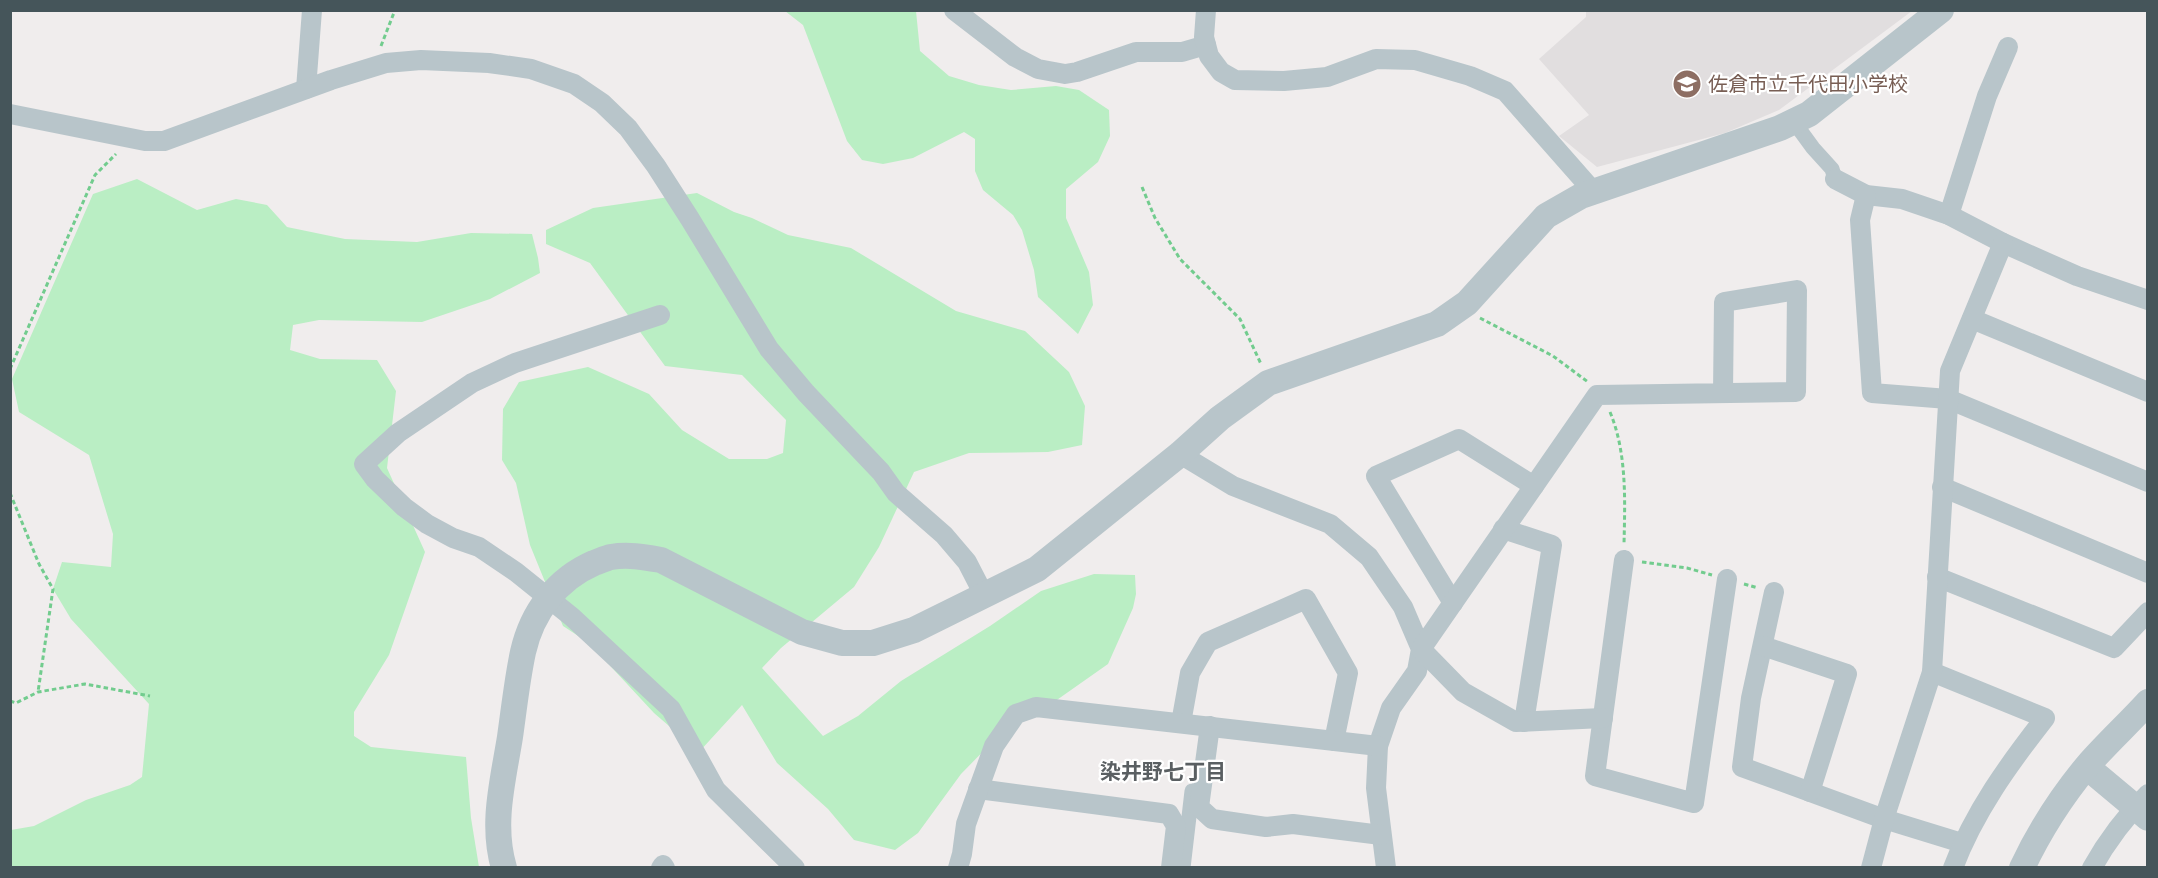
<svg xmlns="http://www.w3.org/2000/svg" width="2158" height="878" font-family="Rubik,'Noto Sans JP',sans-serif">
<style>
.education{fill:#e1dedf}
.green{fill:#baeec4}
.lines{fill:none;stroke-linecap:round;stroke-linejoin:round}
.path{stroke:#72cc8e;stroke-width:3;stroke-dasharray:4.5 3;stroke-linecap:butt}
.pedestrian{stroke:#b8c5ca;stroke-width:15}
.minor{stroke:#b8c5ca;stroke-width:20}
.tertiary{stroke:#b8c5ca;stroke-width:26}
.labels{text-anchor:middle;stroke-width:4.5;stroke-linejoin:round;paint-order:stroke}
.education-label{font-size:20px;fill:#785e54;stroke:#fff;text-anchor:start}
.neighbourhood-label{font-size:21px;font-weight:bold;fill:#5a5f62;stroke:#fff}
</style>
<rect width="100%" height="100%" fill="#f0eded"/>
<polygon class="education" points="1586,11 1912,11 1779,110 1725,133 1597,167 1559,136 1589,115 1539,59 1586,17"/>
<g class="green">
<polygon points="785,11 916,11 920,51 949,76 979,85 1011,90 1056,86 1079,90 1109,110 1110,136 1098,162 1066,189 1066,218 1089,272 1093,305 1078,334 1038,297 1034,270 1022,230 1013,215 983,190 975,171 975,139 964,132 913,158 883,164 862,160 847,141 803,25"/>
<polygon points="137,179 197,210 236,199 267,205 287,227 345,239 417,242 471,233 532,234 538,258 540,273 490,299 422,322 319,320 293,325 290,350 320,359 377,360 396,391 387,468 425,552 389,655 354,712 354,736 371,747 466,757 471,818 479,867 11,868 11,830 34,826 86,800 130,785 142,777 149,704 71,619 53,589 62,562 111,567 113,534 89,455 19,412 12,379 93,194"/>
<polygon points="697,193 734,212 752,218 788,235 851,248 956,311 1025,331 1069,372 1085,406 1082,445 1048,452 969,453 914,472 879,547 854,587 781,648 762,668 823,736 858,716 901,681 990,626 1041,591 1094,574 1135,575 1136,594 1133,608 1108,664 1044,709 1007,727 961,774 918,833 895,850 854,840 828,809 777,763 742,705 699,752 654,713 589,643 563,626 530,545 516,483 502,460 503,409 519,382 588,367 649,394 682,430 729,459 767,459 783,453 786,420 742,375 665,366 590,263 546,244 546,230 593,208"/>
</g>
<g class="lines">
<g class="path">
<polyline points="381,46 395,10"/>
<polyline points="1142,187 1155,218 1180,259 1240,319 1261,364"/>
<polyline points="1480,318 1553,356 1588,382"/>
<polyline points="10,369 95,175 116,154"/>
<path d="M1610 412C1627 453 1625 500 1624 544"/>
<polyline points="10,493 39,564 53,589 38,692"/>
<polyline points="1642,562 1687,568 1712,575"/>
<polyline points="1744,584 1758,588"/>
<polyline points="10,701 16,703 38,692 85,684 150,696"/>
</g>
<g class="pedestrian">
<polyline points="1794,122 1813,148 1832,169 1835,179"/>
<polyline points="1183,868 1192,791"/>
</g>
<g class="minor">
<polyline points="954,10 1015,57 1038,69 1065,74 1077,72 1136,52 1182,52 1206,45"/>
<polyline points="1206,10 1204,37 1209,56 1221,72 1235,80 1284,81 1327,77 1376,59 1415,60 1470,76 1505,91 1593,191"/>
<polyline points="306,89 312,10"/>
<polyline points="10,114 145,141 164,141 331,80 386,63 421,60 489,63 531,69 574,84 602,103 628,128 656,166 690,219 769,349 806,393 881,472 896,493 944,535 967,562 984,595"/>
<polyline points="1835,179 1866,195 1902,199 1949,215 2003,243 2077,276 2148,300"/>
<polyline points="1866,195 1860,220 1872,393 1948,399 2148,482"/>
<polyline points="1949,215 1987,96 2008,47"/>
<polyline points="660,315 515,363 472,383 398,433 364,464 375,479 404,507 427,524 453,538 479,547 516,572 572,617 671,709 716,790 795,868"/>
<polyline points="1972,319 2148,392"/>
<polyline points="1180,454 1233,486 1330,524 1369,557 1403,607 1421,649 1417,671 1391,708 1378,746 1376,788 1386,868"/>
<polyline points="1942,487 2148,573"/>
<polyline points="1503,529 1552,545 1524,722"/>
<polyline points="1624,560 1595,776 1694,803 1727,579"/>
<polyline points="1937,577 2114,648 2148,612"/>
<polyline points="1774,592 1751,698 1742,767 1884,819 1962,843"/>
<polyline points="1453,603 1376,476 1459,439 1534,486"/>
<polyline points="1763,646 1847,674 1810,792"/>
<path d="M1932 672 2045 718C2009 764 1974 812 1953 868"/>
<polyline points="1603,718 1516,722 1463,692 1421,649 1597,395 1796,392 1797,290 1724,302 1723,393"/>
<polyline points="1181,723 1190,673 1208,642 1306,599 1348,673 1334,741"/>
<polyline points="1210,726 1199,807 1212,819 1266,827 1293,824 1381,835"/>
<polyline points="978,789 1169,814 1176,826 1171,868"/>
<polyline points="661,868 663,865 665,868"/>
<polyline points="958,868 962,854 966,824 994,746 1016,714 1036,707 1378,746"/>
<polyline points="1871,868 1884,819 1932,672 1950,371 2003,243"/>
<path d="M2092 868C2107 841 2126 816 2148 794"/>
</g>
<g class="tertiary">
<polyline points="2087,767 2148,818"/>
<path d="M504 868C491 824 503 781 510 737 514 709 517 680 523 652 532 612 557 579 594 563 600 561 606 558 611 557 628 554 644 557 661 560L802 632 842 643H873L914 630 1037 569 1180 454 1220 418 1268 383 1437 324 1467 303 1546 216 1581 196 1780 128 1809 114 1941 10"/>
<path d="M2022 868C2039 832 2062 796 2087 766 2106 744 2128 724 2148 702"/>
</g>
</g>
<defs>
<g id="school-disc" transform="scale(1.5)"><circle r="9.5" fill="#8d6e63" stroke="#fff"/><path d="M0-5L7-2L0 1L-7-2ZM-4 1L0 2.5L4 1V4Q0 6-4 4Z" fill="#fff"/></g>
</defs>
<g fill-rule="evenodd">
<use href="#school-disc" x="1687" y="84"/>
</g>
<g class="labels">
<g class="education-label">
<text x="1708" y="91">佐倉市立千代田小学校</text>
</g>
<g class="neighbourhood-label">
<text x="1163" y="779">染井野七丁目</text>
</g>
</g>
<rect width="2158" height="878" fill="none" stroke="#45555a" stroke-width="24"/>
</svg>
